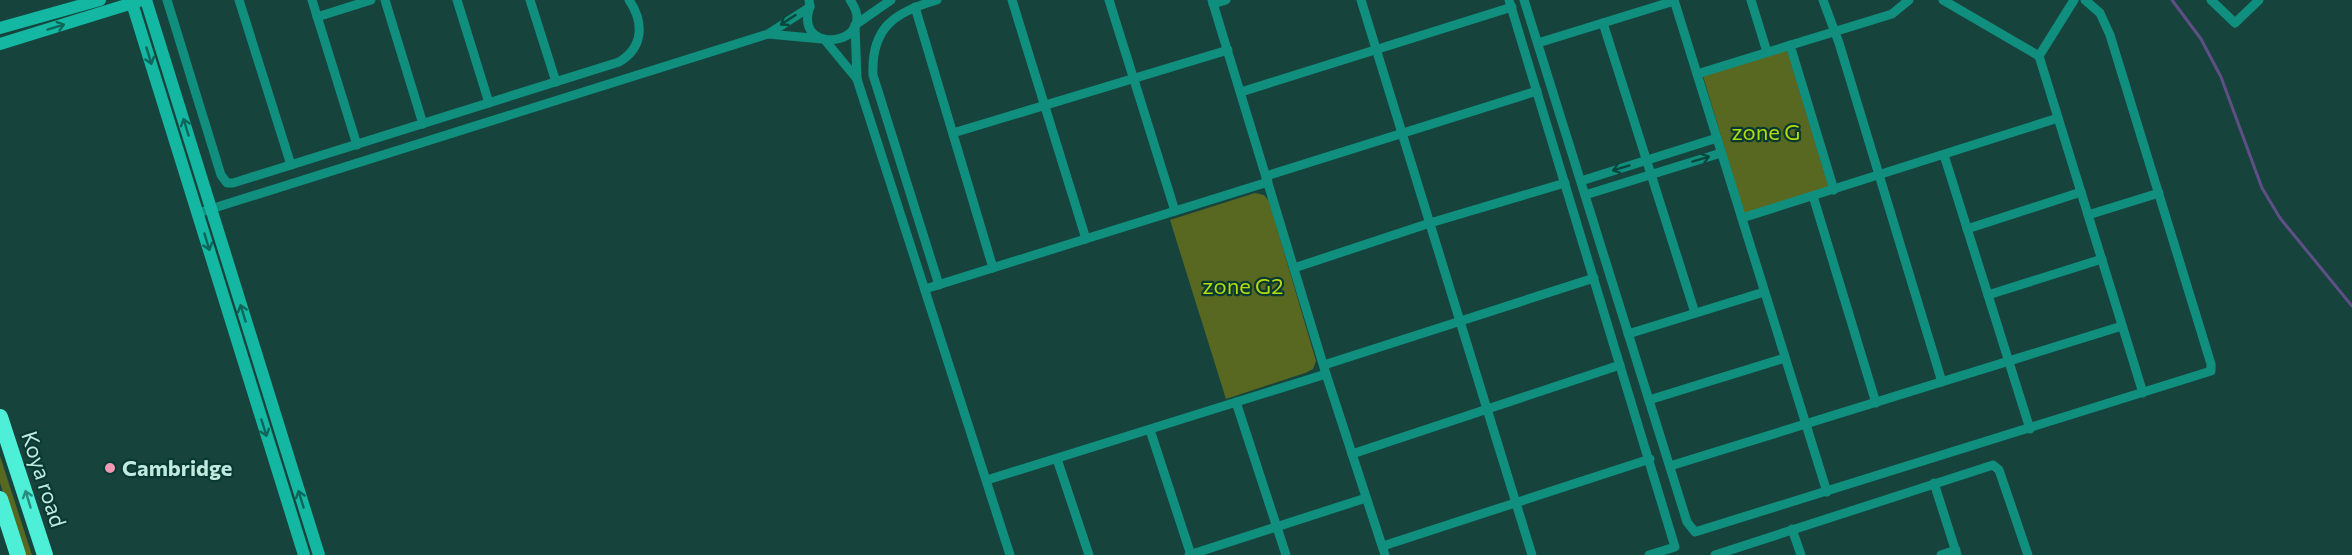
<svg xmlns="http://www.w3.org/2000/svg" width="2352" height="555" font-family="Commissioner,sans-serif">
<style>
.green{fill:#596820}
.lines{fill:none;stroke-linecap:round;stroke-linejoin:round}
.stream{stroke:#604f86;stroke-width:3}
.street{stroke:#108f7e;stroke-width:9}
.secondary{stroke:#14b7a2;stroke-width:12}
.highway{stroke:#4eefd7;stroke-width:16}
.oneway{stroke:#09473d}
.oneway2{stroke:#0c6659}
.oneway3{stroke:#288b7c}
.poi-dot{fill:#f19ab3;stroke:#083a32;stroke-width:2}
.labels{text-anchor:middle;stroke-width:4.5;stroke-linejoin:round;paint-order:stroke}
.park-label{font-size:22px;fill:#b6da0d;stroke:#083a32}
.poi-label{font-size:22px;font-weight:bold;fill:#c1e9e0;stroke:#083a32;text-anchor:start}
.street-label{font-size:22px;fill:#c1e9e0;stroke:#083a32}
</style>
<rect width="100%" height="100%" fill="#16443d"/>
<g class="green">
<polygon points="1787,50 1829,188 1744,213 1703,76"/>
<polygon points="1255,193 1264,195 1269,201 1316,361 1313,369 1305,373 1226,399 1170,220"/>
<polygon points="0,456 32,555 24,555 0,483"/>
</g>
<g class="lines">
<polyline class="stream" points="2172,0 2201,39 2221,77 2262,188 2280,218 2352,306"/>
<g class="street">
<path d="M167 0 221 175 227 183H233L619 62C644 47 644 22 629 0"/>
<polyline points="239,0 291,165"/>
<polyline points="312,0 357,145"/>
<polyline points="385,0 423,124"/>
<polyline points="457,0 489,103"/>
<polyline points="530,0 556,82"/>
<path d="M937 0C895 12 871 27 873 75L939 285"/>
<polyline points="1012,0 1086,239"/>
<polyline points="1109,0 1175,211"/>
<polyline points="1212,0 1326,374 1385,555"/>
<polyline points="1361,0 1532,555"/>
<polyline points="1509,0 1675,547 1649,555"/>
<polyline points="1524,0 1687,522 1695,532 2211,371 2211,364 2110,35 2100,13 2085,0"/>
<polyline points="1674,0 1827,492"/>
<polyline points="1751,0 1767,52"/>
<polyline points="1823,0 1839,43 1942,382"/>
<polyline points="1943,0 2039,56 2143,393"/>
<polyline points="2211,0 2235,23 2259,0"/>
<polyline points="1213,4 1226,0"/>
<path d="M810 6C792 58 882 45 850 0"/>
<polyline points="915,7 993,268"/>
<polyline points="317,17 371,0"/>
<polyline points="1603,23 1695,313"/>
<polyline points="855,25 857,79 1010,555"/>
<polyline points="855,25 891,0"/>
<polyline points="768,34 822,39"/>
<polyline points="824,39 857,79"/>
<polyline points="1538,43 1674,1"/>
<polyline points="1790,45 1834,190"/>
<polyline points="2039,56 2074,0"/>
<polyline points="1697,74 1892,14 1909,0"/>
<polyline points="1241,92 1512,7"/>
<polyline points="953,133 1228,50"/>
<polyline points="1944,155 2030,429"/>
<polyline points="1266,176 1537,91"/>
<polyline points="1581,181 1717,138"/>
<polyline points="1585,195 1721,153"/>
<polyline points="1813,196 1876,403"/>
<polyline points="198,213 768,34 810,7 809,0"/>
<polyline points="2088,215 2159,193"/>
<polyline points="1742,218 2058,118"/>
<polyline points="1967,229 2081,192"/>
<polyline points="1294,268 1430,223 1565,183"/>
<polyline points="925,289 1268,182"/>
<polyline points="1988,295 2102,259"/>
<polyline points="1628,334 1764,292"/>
<polyline points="1324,365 1594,278"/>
<polyline points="1649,400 1785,358"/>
<polyline points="1236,402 1286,555"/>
<polyline points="1150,430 1191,555"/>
<polyline points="1352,454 1620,365"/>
<polyline points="1057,459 1089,555"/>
<polyline points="1670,466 2122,326"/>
<polyline points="987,480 1326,374"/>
<polyline points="1934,483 1957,555"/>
<polyline points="1792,529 1801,555"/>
<polyline points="1383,546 1650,459"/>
<polyline points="1189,555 1366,498"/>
<polyline points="1715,555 1993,465 1999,470 2028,555"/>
<polyline points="1941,555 1956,550"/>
</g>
<g class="secondary">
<polyline points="131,0 304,555"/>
<polyline points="146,0 319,555"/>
<polyline points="0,28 100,0"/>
<polyline points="0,44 139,1"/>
</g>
<g class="highway">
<polyline points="0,417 45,555"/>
<polyline points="0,499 18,555"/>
</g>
</g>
<defs><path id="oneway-shaft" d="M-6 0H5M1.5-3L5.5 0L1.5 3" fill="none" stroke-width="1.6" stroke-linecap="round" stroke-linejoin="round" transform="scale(1.5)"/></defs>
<g class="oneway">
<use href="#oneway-shaft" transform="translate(788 20) rotate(147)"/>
<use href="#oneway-shaft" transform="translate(1701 159) rotate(-17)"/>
<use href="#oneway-shaft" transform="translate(1621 168) rotate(163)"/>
</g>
<g class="oneway2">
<use href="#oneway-shaft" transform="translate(56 27) rotate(-17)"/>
<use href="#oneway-shaft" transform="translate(149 56) rotate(73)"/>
<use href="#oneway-shaft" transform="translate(186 127) rotate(-107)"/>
<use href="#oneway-shaft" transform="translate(207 242) rotate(73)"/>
<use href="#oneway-shaft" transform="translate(243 313) rotate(-107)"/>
<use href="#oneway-shaft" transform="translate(264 428) rotate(73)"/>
<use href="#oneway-shaft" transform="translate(301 499) rotate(-107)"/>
</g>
<use class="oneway3" href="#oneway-shaft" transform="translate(28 499) rotate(-107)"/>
<circle class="poi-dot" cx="110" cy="468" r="6"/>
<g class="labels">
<g class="park-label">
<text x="1766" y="140">zone G</text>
<text x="1243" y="294">zone G2</text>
</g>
<g class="poi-label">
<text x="122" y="476">Cambridge</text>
</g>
<g class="street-label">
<text transform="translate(44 479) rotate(72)" y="8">Koya road</text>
</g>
</g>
</svg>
